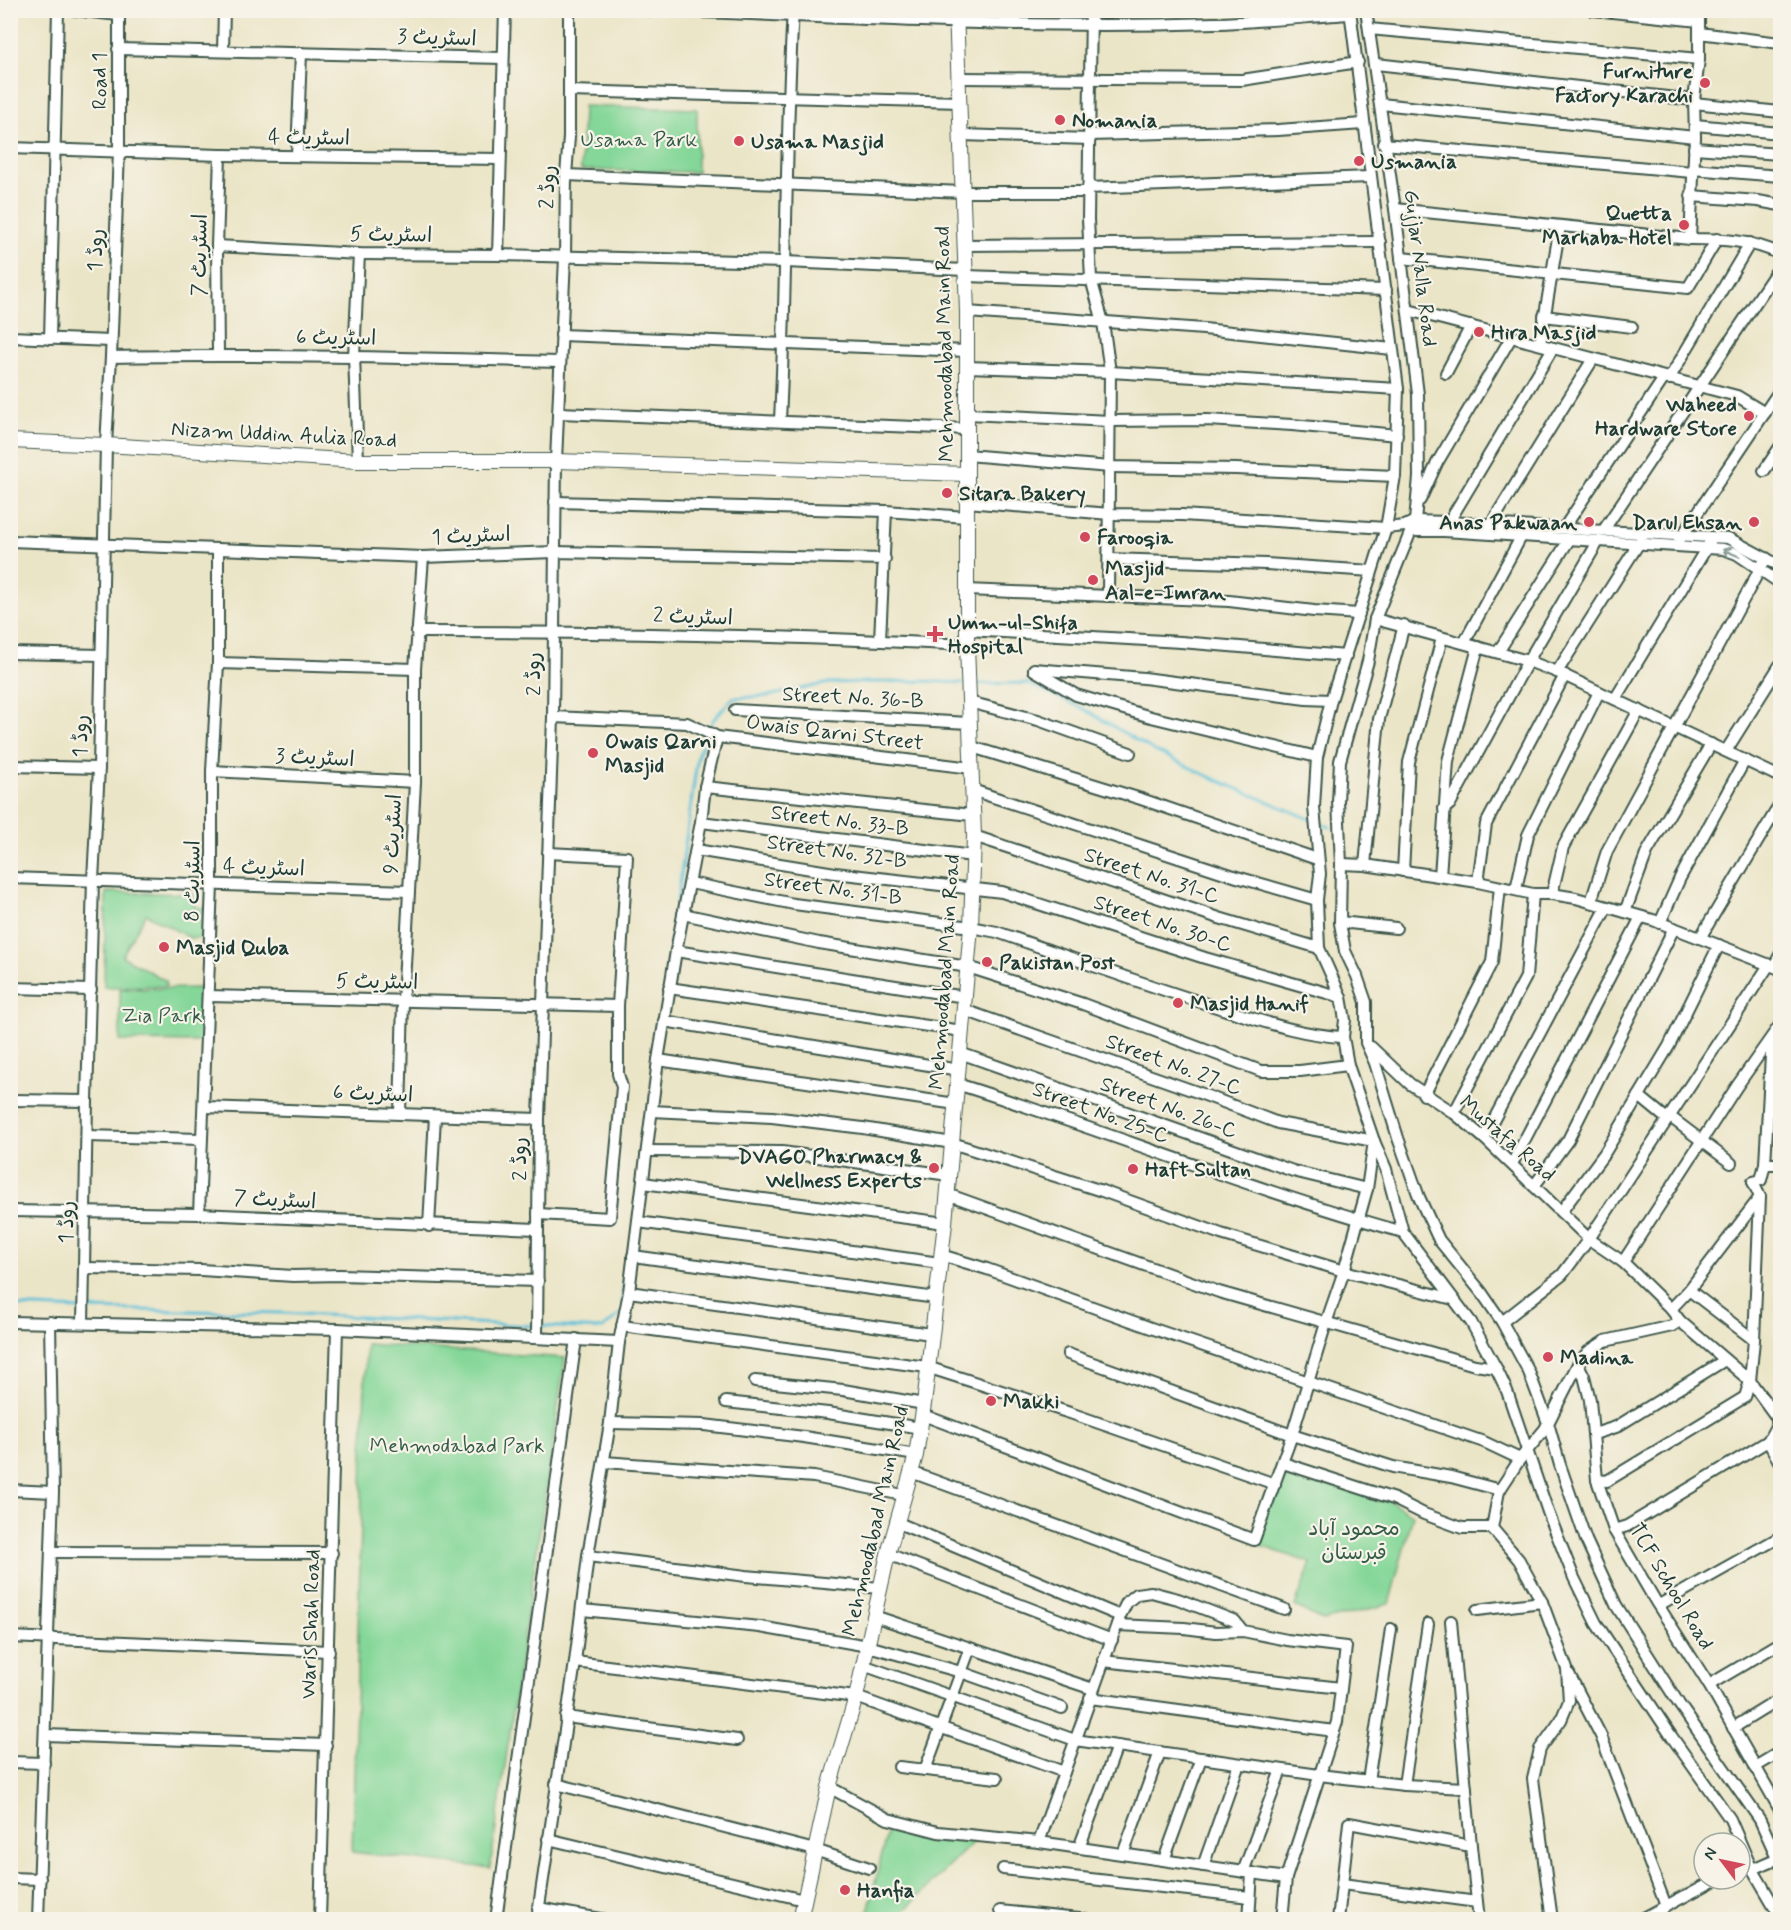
<svg xmlns="http://www.w3.org/2000/svg" width="1791" height="1930" font-family="Mynerve,'Playpen Sans Arabic',sans-serif">
<style>
.green{fill:#84d798;stroke:#528a66;stroke-width:1.5}
.lines{fill:none;stroke-linecap:round;stroke-linejoin:round}
.stream{stroke:#5abfd8;stroke-width:3}
.minor-casing{stroke:#3e564a;stroke-width:14}
.major-casing{stroke:#3e564a;stroke-width:16}
.minor{stroke:#fff;stroke-width:10}
.major{stroke:#fff;stroke-width:14}
.oneway{stroke:#8f9e9a}
.poi-dot{fill:#d1495b;stroke:#f7f3e8;stroke-width:2}
.labels{text-anchor:middle;stroke-width:4.5;stroke-linejoin:round;paint-order:stroke}
.street-label{font-size:21px;fill:#1f3d34;stroke:#f7f3e8}
.poi-label{font-size:21px;font-weight:bold;fill:#1f3d34;stroke:#f7f3e8;text-anchor:start}
.park-label{font-size:21px;fill:#335c48;stroke:#f7f3e8}
</style>
<rect width="100%" height="100%" fill="#f7f3e8"/>
<filter id="ink" filterUnits="userSpaceOnUse"><feTurbulence type="fractalNoise" baseFrequency=".0167" numOctaves="2"/><feDisplacementMap in="SourceGraphic" scale="12" xChannelSelector="R" yChannelSelector="G"/><feConvolveMatrix kernelMatrix="1 2 1 2 8 2 1 2 1" color-interpolation-filters="sRGB"/></filter>
<filter id="wash" filterUnits="userSpaceOnUse"><feTurbulence type="fractalNoise" baseFrequency=".008" numOctaves="4" result="noise"/><feDisplacementMap in="SourceGraphic" scale="24" xChannelSelector="R" yChannelSelector="G"/><feGaussianBlur stdDeviation="1.35" result="paint"/><feColorMatrix in="noise" values="0 0 0 0 0 0 0 0 0 0 0 0 0 0 0 0 0 1.4 0 .05"/><feComposite in="paint" operator="in"/></filter>
<g filter="url(#wash)">
<rect width="100%" height="100%" fill="#ebe5c7"/>
<g class="green">
<polygon points="583,106 697,109 697,172 581,170"/>
<polygon points="106,892 194,894 194,907 204,908 202,938 190,938 146,914 122,956 166,981 166,986 104,987"/>
<polygon points="204,988 203,1042 120,1041 120,989"/>
<polygon points="366,1344 565,1358 490,1868 352,1852"/>
<polygon points="1293,1474 1385,1498 1413,1515 1389,1604 1323,1621 1295,1606 1311,1563 1255,1544 1276,1484"/>
<polygon points="889,1824 941,1838 975,1840 904,1911 903,1919 866,1920"/>
</g>
<g class="lines">
<g class="stream">
<polyline points="972,684 1026,683 1082,708 1155,751 1212,778 1312,820"/>
<polyline points="1318,823 1330,827"/>
<polyline points="669,960 698,754 713,720 733,698 768,696 829,683 923,681 963,683"/>
<polyline points="622,1302 629,1249"/>
<polyline points="10,1306 81,1309"/>
<polyline points="87,1309 283,1313 533,1326"/>
<polyline points="540,1326 603,1329 620,1314"/>
</g>
</g>
</g>
<g filter="url(#ink)">
<g class="lines">
<g class="minor-casing">
<g id="minor">
<polyline points="74,10 119,15"/>
<path d="M645 10C834 16 1024 30 1214 23 1259 22 1305 17 1350 14"/>
<polyline points="1091,10 1088,219 1091,279 1103,322 1110,372 1108,596"/>
<polyline points="1350,10 1398,389 1395,476 1386,528 1331,700 1317,757 1314,807 1320,874 1317,900 1319,948 1341,997 1345,1020 1343,1037 1348,1065 1374,1141 1386,1169 1403,1232 1471,1322 1496,1368 1507,1391 1548,1512 1574,1578 1596,1623 1672,1737 1730,1819 1749,1863 1780,1916"/>
<polyline points="1366,10 1395,209 1418,394 1419,477 1415,521 1375,619 1368,661 1340,761 1338,802 1341,864 1340,923 1345,951 1357,976 1366,1002 1366,1043 1375,1063 1398,1138 1419,1197 1439,1240 1482,1293 1502,1322 1529,1372 1548,1423 1560,1465 1586,1540 1616,1605 1679,1704 1760,1820 1780,1864"/>
<polyline points="1593,10 1699,21"/>
<polyline points="1369,29 1699,59"/>
<polyline points="1699,33 1780,43"/>
<polyline points="118,49 503,58"/>
<polyline points="223,51 224,10"/>
<polyline points="1376,64 1694,100"/>
<polyline points="959,78 1242,80 1358,62"/>
<polyline points="570,91 960,102"/>
<polyline points="1694,103 1780,112"/>
<polyline points="1381,104 1695,137"/>
<polyline points="1695,125 1780,133"/>
<polyline points="961,135 1090,139"/>
<polyline points="1090,135 1278,130 1363,124"/>
<polyline points="1384,144 1692,172"/>
<polyline points="10,148 220,155 500,159"/>
<polyline points="1694,148 1780,154"/>
<polyline points="297,156 301,53"/>
<polyline points="1692,169 1780,176"/>
<polyline points="566,175 963,192 1088,192"/>
<polyline points="1088,188 1369,177"/>
<polyline points="1691,196 1758,201 1780,205"/>
<path d="M1395 209 1690 239C1721 239 1752 240 1780 254"/>
<polyline points="1690,239 1695,137 1694,100 1699,59 1699,10"/>
<polyline points="965,245 1380,242"/>
<polyline points="217,246 359,254 498,255 785,262 965,270"/>
<polyline points="498,255 505,10"/>
<polyline points="1401,258 1688,288 1717,239"/>
<polyline points="966,276 1386,290"/>
<polyline points="1408,310 1737,396 1765,413"/>
<polyline points="967,312 1204,329 1392,349"/>
<polyline points="1544,316 1632,327"/>
<polyline points="561,335 967,351"/>
<polyline points="10,337 111,341"/>
<polyline points="50,339 58,10"/>
<polyline points="1540,344 1560,226"/>
<polyline points="218,355 217,246 220,155"/>
<path d="M111 357C261 354 410 358 560 362"/>
<polyline points="967,367 1110,372 1398,389"/>
<polyline points="1446,373 1471,326"/>
<polyline points="1669,379 1750,243"/>
<polyline points="559,413 967,429"/>
<polyline points="968,414 1110,421 1207,420 1292,425 1397,435"/>
<path d="M780 420C787 284 785 147 793 10"/>
<polyline points="967,455 1110,467 1236,469 1395,476"/>
<polyline points="358,461 354,356 359,254"/>
<polyline points="1764,471 1780,447"/>
<polyline points="1420,500 1437,463 1512,336"/>
<polyline points="555,502 886,511 966,517"/>
<polyline points="967,502 1110,514 1182,515 1386,528 1405,526 1415,521 1449,522 1728,538 1780,566"/>
<polyline points="1491,524 1593,359"/>
<polyline points="1447,525 1553,348"/>
<polyline points="1564,528 1664,378"/>
<polyline points="1410,531 1444,531 1723,549 1737,554 1780,583"/>
<polyline points="1603,531 1780,266"/>
<polyline points="1680,539 1780,390"/>
<polyline points="10,541 423,557 555,552 885,559"/>
<polyline points="1109,559 1266,564 1372,571"/>
<polyline points="967,590 1229,601 1314,611 1359,614"/>
<polyline points="1375,619 1528,661 1557,672 1780,777"/>
<polyline points="967,630 1181,642 1346,656"/>
<path d="M417 632C600 632 784 635 967 645"/>
<polyline points="880,640 886,511"/>
<polyline points="1464,643 1521,537"/>
<polyline points="1498,652 1569,540"/>
<polyline points="10,653 101,655"/>
<polyline points="218,663 415,669"/>
<polyline points="1034,669 1144,678 1306,699 1331,700"/>
<polyline points="1034,670 1076,695 1151,717 1317,757"/>
<polyline points="1557,672 1641,540"/>
<polyline points="1615,699 1710,542"/>
<polyline points="969,702 1038,720 1130,753"/>
<polyline points="735,710 969,723"/>
<polyline points="553,717 687,723 717,737 972,768"/>
<polyline points="972,747 1141,799 1317,859"/>
<polyline points="1726,751 1780,665"/>
<polyline points="10,766 99,768"/>
<polyline points="212,771 415,782"/>
<polyline points="705,787 972,815"/>
<polyline points="972,790 1237,877 1317,900"/>
<polyline points="1444,809 1450,804 1528,661 1598,542"/>
<polyline points="701,822 973,856"/>
<polyline points="974,836 1219,918 1319,948"/>
<polyline points="696,850 835,873 1002,892 1205,958 1341,997"/>
<polyline points="548,853 627,857 618,1006"/>
<polyline points="1341,864 1365,865 1478,882 1533,894 1552,894 1576,898 1653,920 1780,969"/>
<polyline points="1365,865 1379,719 1404,625"/>
<polyline points="1403,871 1409,762 1442,638"/>
<polyline points="1440,876 1448,761 1478,647"/>
<polyline points="10,878 409,891"/>
<polyline points="1478,882 1486,824 1565,675"/>
<path d="M690 883 794 904 971 927 997 932C1072 958 1147 986 1223 1009 1262 1021 1301 1035 1343 1037"/>
<polyline points="1516,889 1528,835 1599,692"/>
<polyline points="1552,894 1563,847 1639,710"/>
<polyline points="1591,902 1607,851 1766,558"/>
<polyline points="1625,912 1647,852 1711,744"/>
<polyline points="683,914 819,943 968,967 1083,1004 1261,1071 1300,1071 1348,1065"/>
<polyline points="1340,922 1396,928"/>
<polyline points="1660,923 1680,878 1745,760"/>
<polyline points="1700,938 1780,804"/>
<polyline points="676,951 965,997"/>
<polyline points="1774,966 1780,955"/>
<polyline points="10,988 91,990"/>
<polyline points="669,988 962,1031"/>
<polyline points="208,996 618,1006 618,1074 622,1087 610,1218 538,1214"/>
<polyline points="964,1010 1197,1092 1278,1123 1374,1141"/>
<polyline points="664,1021 959,1070"/>
<polyline points="1780,1025 1737,1086 1623,1262 1671,1309 1680,1321 1750,1381 1780,1422"/>
<polyline points="1371,1047 1410,1084 1454,1113 1484,1138 1589,1239 1623,1262"/>
<polyline points="960,1053 1293,1171 1367,1189"/>
<polyline points="658,1060 956,1104"/>
<path d="M957 1084C1107 1131 1252 1190 1403 1232"/>
<polyline points="1424,1095 1492,962 1500,887"/>
<polyline points="1639,1096 1667,1119"/>
<polyline points="10,1100 87,1101"/>
<polyline points="204,1107 539,1119"/>
<polyline points="652,1111 772,1117 863,1128 952,1143 1102,1191 1221,1234 1344,1271 1453,1299"/>
<polyline points="400,1113 403,1001 415,782 415,669 423,557"/>
<polyline points="1454,1113 1526,977 1533,894"/>
<polyline points="1669,1116 1731,1163"/>
<polyline points="87,1136 201,1139"/>
<polyline points="1484,1138 1607,907"/>
<polyline points="647,1151 782,1152 949,1175"/>
<polyline points="1512,1164 1641,917"/>
<polyline points="1765,1164 1780,1164"/>
<polyline points="643,1183 945,1223"/>
<polyline points="1534,1186 1568,1140 1674,928"/>
<polyline points="947,1194 1219,1292 1475,1365 1496,1368"/>
<polyline points="10,1211 199,1214 537,1229"/>
<polyline points="1561,1212 1604,1154 1669,1046 1719,945"/>
<polyline points="199,1214 212,885 212,771 218,663 218,549"/>
<polyline points="638,1222 940,1263"/>
<polyline points="429,1226 435,1116"/>
<polyline points="941,1255 987,1269 1151,1328 1484,1442 1520,1459"/>
<polyline points="633,1256 936,1298"/>
<polyline points="85,1268 201,1270 293,1276 340,1275 538,1281"/>
<polyline points="1689,1290 1754,1340"/>
<polyline points="629,1292 931,1334"/>
<polyline points="1671,1309 1689,1290 1760,1197"/>
<polyline points="10,1322 337,1329 619,1342"/>
<polyline points="1502,1322 1562,1275 1589,1239 1769,965"/>
<polyline points="83,1323 87,1101 93,880 99,768 106,445 111,357 119,151 119,10"/>
<polyline points="622,1326 927,1367 1070,1413 1275,1484"/>
<polyline points="537,1337 539,1119 553,717 556,461 565,257 566,175 569,137 569,10"/>
<polyline points="1068,1354 1292,1435 1393,1467 1451,1477 1500,1490"/>
<polyline points="1578,1364 1584,1376 1590,1400 1597,1480 1614,1530 1656,1602 1709,1685 1780,1810"/>
<polyline points="755,1381 843,1390 924,1404"/>
<polyline points="726,1402 828,1413 921,1428"/>
<polyline points="923,1415 1254,1540 1292,1435 1326,1323 1344,1271 1367,1189 1374,1141"/>
<polyline points="1780,1419 1768,1441 1780,1463"/>
<polyline points="610,1423 704,1425 804,1437 916,1455"/>
<polyline points="1594,1434 1616,1427 1725,1360"/>
<polyline points="604,1462 814,1477 903,1495"/>
<polyline points="1283,1463 1394,1499 1424,1514 1462,1528 1492,1528"/>
<polyline points="911,1472 1284,1609"/>
<polyline points="1597,1480 1607,1481 1745,1397 1750,1381 1754,1340 1760,1197 1753,1182 1761,1180 1765,1164 1772,1037"/>
<polyline points="10,1490 53,1492"/>
<polyline points="896,1522 1120,1616"/>
<polyline points="1614,1530 1627,1526 1768,1441"/>
<polyline points="51,1552 332,1553"/>
<polyline points="888,1554 1112,1640"/>
<polyline points="588,1556 746,1576 880,1588"/>
<polyline points="1659,1605 1780,1537"/>
<polyline points="582,1610 760,1627 868,1646 961,1672 1062,1708"/>
<polyline points="1477,1610 1542,1602"/>
<polyline points="874,1616 1093,1689"/>
<polyline points="1451,1621 1471,1846 1479,1920"/>
<polyline points="1117,1625 1184,1628 1216,1632 1243,1631 1287,1640 1346,1647 1337,1722 1286,1878 1282,1920"/>
<polyline points="10,1637 329,1651"/>
<polyline points="1103,1661 1341,1688"/>
<polyline points="575,1662 856,1697 1064,1772"/>
<polyline points="863,1665 1075,1740 1319,1775 1404,1785 1466,1788"/>
<polyline points="1569,1674 1601,1736 1666,1906"/>
<polyline points="1709,1685 1780,1643"/>
<polyline points="1090,1698 1334,1731"/>
<polyline points="566,1717 737,1740"/>
<polyline points="1733,1728 1780,1699"/>
<polyline points="45,1735 326,1745"/>
<polyline points="10,1762 44,1763"/>
<polyline points="899,1767 997,1778"/>
<polyline points="1755,1767 1780,1752"/>
<polyline points="925,1770 970,1648"/>
<polyline points="1368,1781 1391,1629"/>
<polyline points="556,1784 815,1850 869,1868"/>
<polyline points="1404,1785 1428,1624"/>
<polyline points="829,1787 888,1819 938,1832 1039,1842 1286,1878"/>
<polyline points="548,1839 804,1900"/>
<polyline points="1039,1842 1120,1616 1127,1602 1137,1594 1151,1592 1178,1599 1235,1621 1243,1631"/>
<polyline points="1079,1848 1117,1746"/>
<polyline points="1123,1854 1160,1752"/>
<polyline points="1164,1860 1201,1758"/>
<polyline points="1203,1866 1239,1764"/>
<polyline points="1003,1869 1250,1897"/>
<polyline points="1753,1869 1780,1857"/>
<polyline points="1243,1872 1281,1770"/>
<polyline points="10,1878 40,1879"/>
<polyline points="1342,1884 1477,1902"/>
<polyline points="538,1908 607,1920"/>
<polyline points="1000,1911 1089,1920"/>
<polyline points="38,1920 53,1492 50,1322"/>
<polyline points="320,1920 337,1329"/>
<polyline points="496,1920 576,1339"/>
<polyline points="537,1920 575,1662 588,1556 610,1423 619,1342 629,1292 658,1060 676,951 701,822 705,787 717,737 710,733"/>
<polyline points="1249,1920 1252,1873"/>
<polyline points="1338,1920 1349,1823 1471,1846"/>
<polyline points="1552,1920 1533,1779 1540,1749 1561,1720 1569,1701 1567,1669 1542,1602 1519,1560 1492,1528 1499,1491 1520,1459 1545,1429 1578,1364 1588,1352 1605,1341 1672,1326 1680,1321"/>
<polyline points="1640,1920 1717,1879"/>
</g>
</g>
<g class="major-casing">
<g id="major">
<polyline points="10,441 106,445 358,461 556,461 967,474"/>
<polyline points="800,1920 829,1787 856,1697 888,1554 916,1455 924,1404 945,1223 971,927 974,836 967,645 967,312 956,10"/>
</g>
</g>
<use href="#minor" class="minor"/>
<use href="#major" class="major"/>
</g>
<defs><path id="oneway-shaft" d="M-6 0H5M1.5-3L5.5 0L1.5 3" fill="none" stroke-width="1.6" stroke-linecap="round" stroke-linejoin="round" transform="scale(1.5)"/></defs>
<use class="oneway" href="#oneway-shaft" transform="translate(1731 553) rotate(-157)"/>
</g>
<g class="poi-dot">
<circle cx="1705" cy="83" r="6"/>
<circle cx="1060" cy="120" r="6"/>
<circle cx="739" cy="141" r="6"/>
<circle cx="1359" cy="161" r="6"/>
<circle cx="1684" cy="225" r="6"/>
<circle cx="1479" cy="332" r="6"/>
<circle cx="1749" cy="416" r="6"/>
<circle cx="947" cy="493" r="6"/>
<circle cx="1589" cy="522" r="6"/>
<circle cx="1754" cy="522" r="6"/>
<circle cx="1085" cy="537" r="6"/>
<circle cx="1093" cy="580" r="6"/>
<path d="M932 625h6v6h6v6h-6v6h-6v-6h-6v-6h6z"/>
<circle cx="593" cy="753" r="6"/>
<circle cx="164" cy="947" r="6"/>
<circle cx="987" cy="962" r="6"/>
<circle cx="1178" cy="1003" r="6"/>
<circle cx="934" cy="1168" r="6"/>
<circle cx="1133" cy="1169" r="6"/>
<circle cx="1548" cy="1357" r="6"/>
<circle cx="991" cy="1401" r="6"/>
<circle cx="845" cy="1890" r="6"/>
</g>
<g class="labels">
<g class="street-label">
<text transform="translate(437 37) rotate(2)" y="7">اسٹریٹ 3</text>
<text transform="translate(99 81) rotate(-90)" y="7">Road 1</text>
<text transform="translate(309 137) rotate(1)" y="7">اسٹریٹ 4</text>
<text transform="translate(547 187) rotate(-88)" y="7">روڈ 2</text>
<text transform="translate(391 234) rotate(1)" y="7">اسٹریٹ 5</text>
<text transform="translate(95 250) rotate(-88)" y="7">روڈ 1</text>
<text transform="translate(199 255) rotate(-89)" y="7">اسٹریٹ 7</text>
<text transform="translate(1421 268) rotate(83)" y="7">Gujjar Nalla Road</text>
<text transform="translate(336 337) rotate(1)" y="7">اسٹریٹ 6</text>
<text transform="translate(944 344) rotate(-91)" y="7">Mehmoodabad Main Road</text>
<text transform="translate(284 434) rotate(3)" y="7">Nizam Uddin Aulia Road</text>
<text transform="translate(471 535) rotate(-2)" y="7">اسٹریٹ 1</text>
<text transform="translate(693 616) rotate(2)" y="7">اسٹریٹ 2</text>
<text transform="translate(533 674) rotate(-90)" y="7">روڈ 2</text>
<text transform="translate(853 697) rotate(3)" y="7">Street No. 36-B</text>
<text transform="translate(835 732) rotate(7)" y="7">Owais Qarni Street</text>
<text transform="translate(80 736) rotate(-89)" y="7">روڈ 1</text>
<text transform="translate(315 757) rotate(3)" y="7">اسٹریٹ 3</text>
<text transform="translate(840 820) rotate(7)" y="7">Street No. 33-B</text>
<text transform="translate(392 834) rotate(-87)" y="7">اسٹریٹ 9</text>
<text transform="translate(837 851) rotate(8)" y="7">Street No. 32-B</text>
<text transform="translate(264 867) rotate(2)" y="7">اسٹریٹ 4</text>
<text transform="translate(1152 875) rotate(18)" y="7">Street No. 31-C</text>
<text transform="translate(192 881) rotate(-89)" y="7">اسٹریٹ 8</text>
<text transform="translate(833 888) rotate(8)" y="7">Street No. 31-B</text>
<text transform="translate(1163 923) rotate(18)" y="7">Street No. 30-C</text>
<text transform="translate(944 972) rotate(-86)" y="7">Mehmoodabad Main Road</text>
<text transform="translate(377 981) rotate(1)" y="7">اسٹریٹ 5</text>
<text transform="translate(1174 1064) rotate(20)" y="7">Street No. 27-C</text>
<text transform="translate(373 1093) rotate(2)" y="7">اسٹریٹ 6</text>
<text transform="translate(1169 1107) rotate(20)" y="7">Street No. 26-C</text>
<text transform="translate(1101 1112) rotate(20)" y="7">Street No. 25-C</text>
<text transform="translate(1508 1138) rotate(41)" y="7">Mustafa Road</text>
<text transform="translate(519 1159) rotate(-90)" y="7">روڈ 2</text>
<text transform="translate(275 1199) rotate(3)" y="7">اسٹریٹ 7</text>
<text transform="translate(66 1222) rotate(-89)" y="7">روڈ 1</text>
<text transform="translate(875 1521) rotate(-77)" y="7">Mehmoodabad Main Road</text>
<text transform="translate(1672 1586) rotate(59)" y="7">TCF School Road</text>
<text transform="translate(310 1624) rotate(-88)" y="7">Waris Shah Road</text>
</g>
<g class="poi-label">
<text x="1693" y="78" text-anchor="end">Furniture<tspan x="1693" dy="24">Factory Karachi</tspan></text>
<text x="1072" y="127">Nomania</text>
<text x="751" y="148">Usama Masjid</text>
<text x="1371" y="168">Usmania</text>
<text x="1672" y="220" text-anchor="end">Quetta<tspan x="1672" dy="24">Marhaba Hotel</tspan></text>
<text x="1491" y="339">Hira Masjid</text>
<text x="1737" y="411" text-anchor="end">Waheed<tspan x="1737" dy="24">Hardware Store</tspan></text>
<text x="959" y="500">Sitara Bakery</text>
<text x="1577" y="529" text-anchor="end">Anas Pakwaan</text>
<text x="1742" y="529" text-anchor="end">Darul Ehsan</text>
<text x="1097" y="544">Farooqia</text>
<text x="1105" y="575">Masjid<tspan x="1105" dy="24">Aal-e-Imran</tspan></text>
<text x="948" y="629">Umm-ul-Shifa<tspan x="948" dy="24">Hospital</tspan></text>
<text x="605" y="748">Owais Qarni<tspan x="605" dy="24">Masjid</tspan></text>
<text x="176" y="954">Masjid Quba</text>
<text x="999" y="969">Pakistan Post</text>
<text x="1190" y="1010">Masjid Hanif</text>
<text x="922" y="1163" text-anchor="end">DVAGO Pharmacy &amp;<tspan x="922" dy="24">Wellness Experts</tspan></text>
<text x="1145" y="1176">Haft Sultan</text>
<text x="1560" y="1364">Madina</text>
<text x="1003" y="1408">Makki</text>
<text x="857" y="1897">Hanfia</text>
</g>
<g class="park-label">
<text x="639" y="146">Usama Park</text>
<text x="162" y="1022">Zia Park</text>
<text x="457" y="1452">Mehmodabad Park</text>
<text x="1354" y="1535">محمود آباد<tspan x="1354" dy="24">قبرستان</tspan></text>
</g>
</g>
<rect width="1791" height="1930" fill="none" stroke="#f7f3e8" stroke-width="36"/>
<g transform="translate(1722 1861) rotate(302)"><circle r="28" fill="#f7f3e8" stroke="#a1aaa0" stroke-width="1.5"/>
<path d="M0-4.5L10 22L0 15L-10 22Z" fill="#d1495b"/>
<text y="-9" font-size="16" font-weight="bold" text-anchor="middle" fill="#1f3d34">N</text>
</g>
</svg>
